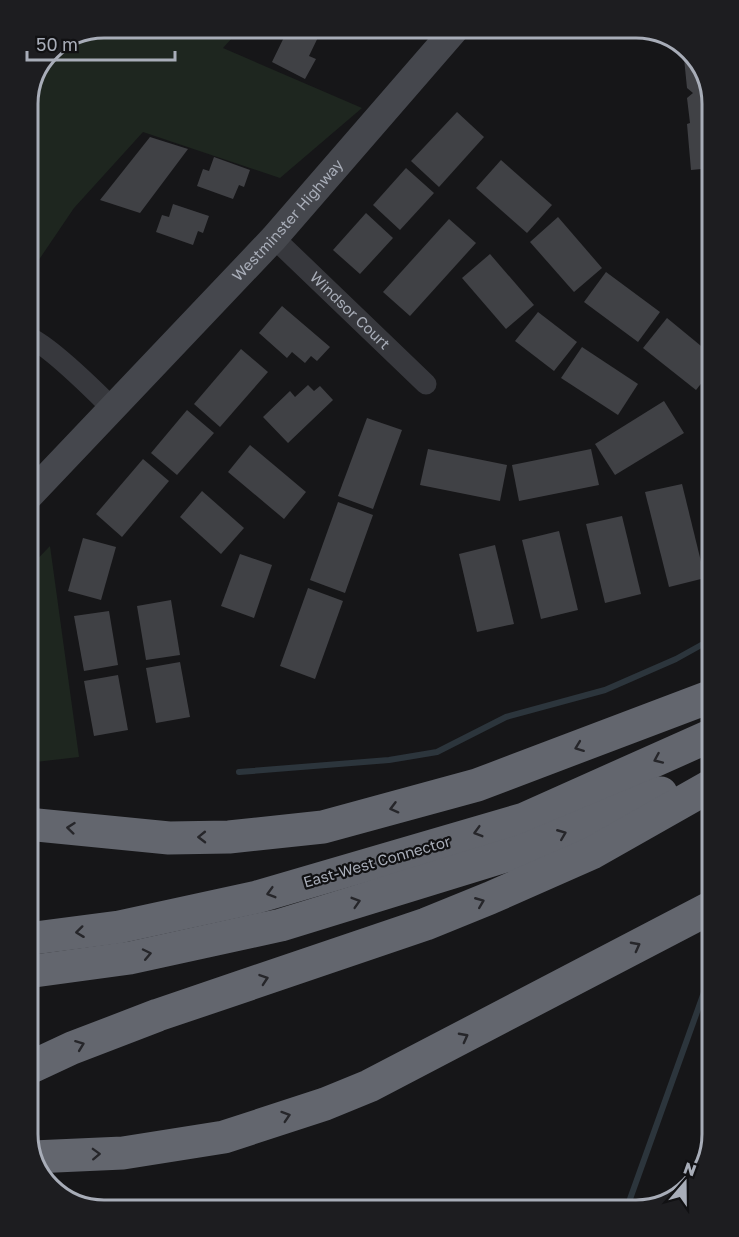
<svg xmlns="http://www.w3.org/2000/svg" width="739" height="1237" font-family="'Golos Text',sans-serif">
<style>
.green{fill:#1e261f}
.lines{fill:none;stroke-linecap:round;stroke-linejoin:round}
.stream{stroke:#2c353c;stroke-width:6}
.building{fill:#404145}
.minor{stroke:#37383d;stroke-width:21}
.secondary{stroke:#45474d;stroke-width:28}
.motorway{stroke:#63666e;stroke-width:33}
.oneway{stroke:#26262a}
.labels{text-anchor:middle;stroke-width:4.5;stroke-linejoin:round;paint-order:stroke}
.street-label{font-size:15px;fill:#a8adb8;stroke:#111113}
.rim{fill:none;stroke:#a8adb8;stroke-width:3}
</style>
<rect width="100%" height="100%" fill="#161618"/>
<g class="green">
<polygon points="104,27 242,27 223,48 362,108 280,178 143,132 74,208 32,270 27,270 27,99 50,49"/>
<polygon points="50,546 79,757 27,763 27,570"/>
</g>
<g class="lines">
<g class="stream">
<polyline points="239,772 389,760 437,752 506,717 605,690 676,659 712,639"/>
<polyline points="630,1199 712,970"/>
</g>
</g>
<g class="building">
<polygon points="289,27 317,27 322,29 309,56 316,59 305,79 272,62"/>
<polygon points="677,40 704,70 712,104 712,168 691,170 687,124 690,123 687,98 693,93 687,88 683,48 677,43"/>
<polygon points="457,112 484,137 439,187 411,161"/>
<polygon points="150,137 188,149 140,213 100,200"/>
<polygon points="214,157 250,170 244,187 239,185 233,199 197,186 203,169 209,171"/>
<polygon points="501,160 552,205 527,233 476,188"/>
<polygon points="406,168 434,193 400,230 373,205"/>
<polygon points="173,204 209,216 203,233 198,231 193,245 156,232 162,215 169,217"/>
<polygon points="366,213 393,238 360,274 333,250"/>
<polygon points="558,217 602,268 574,292 530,242"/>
<polygon points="449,219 476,243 410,316 383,292"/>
<polygon points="490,254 534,305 506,329 462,278"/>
<polygon points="606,272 660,312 638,342 584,302"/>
<polygon points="282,306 330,347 317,361 311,356 305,363 292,352 287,358 259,333"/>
<polygon points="538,312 577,342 554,371 515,341"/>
<polygon points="667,318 712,355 712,370 696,390 643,348"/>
<polygon points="582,347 638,384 618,415 561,378"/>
<polygon points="241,349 268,372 220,427 194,404"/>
<polygon points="308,385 314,391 320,386 333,400 288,443 263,417 290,391 295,397"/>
<polygon points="664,401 684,433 615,475 595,444"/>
<polygon points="187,410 214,433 177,475 151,453"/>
<polygon points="367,418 402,430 373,509 338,496"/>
<polygon points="250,445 306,492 284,519 228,472"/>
<polygon points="428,449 507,465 500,501 420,485"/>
<polygon points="591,449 599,485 519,501 512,465"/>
<polygon points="143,459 169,481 122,537 96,514"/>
<polygon points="682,484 705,578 669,587 645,492"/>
<polygon points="202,491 244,528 221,554 180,517"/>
<polygon points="338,502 373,515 345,593 310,580"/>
<polygon points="622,516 641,594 605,603 586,524"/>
<polygon points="559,531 578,610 541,619 522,540"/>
<polygon points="83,538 116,547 101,600 68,591"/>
<polygon points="495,545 514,624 477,632 459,554"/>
<polygon points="240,554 272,565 254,618 221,606"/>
<polygon points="308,588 343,601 315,679 280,666"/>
<polygon points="171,600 180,655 146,660 137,606"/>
<polygon points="109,611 118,665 84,671 74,616"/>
<polygon points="180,662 190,717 156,723 146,668"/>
<polygon points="118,675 128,730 94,736 84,681"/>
</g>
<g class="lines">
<g class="minor">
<path id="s1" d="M274 238 426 384"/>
<path d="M27 337C46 342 97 393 113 409"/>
</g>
<path class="secondary" id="s2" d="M27 498 274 238 457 27"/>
<g class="motorway">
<polyline points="27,824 169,838 229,837 323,827 477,785 712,696"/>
<polyline points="27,939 119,927 257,897 524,819 712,735"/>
<polyline points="27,972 130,958 281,925 525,850 661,793"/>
<polyline points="27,1069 72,1048 158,1015 426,924 490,898 592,853 712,785"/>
<polyline points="33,1157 123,1153 224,1137 325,1104 369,1086 712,907"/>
</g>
</g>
<defs><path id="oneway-chevron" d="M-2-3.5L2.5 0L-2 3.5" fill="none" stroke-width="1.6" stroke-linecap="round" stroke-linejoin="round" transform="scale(1.5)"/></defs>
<g class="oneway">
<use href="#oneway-chevron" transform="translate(579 747) rotate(159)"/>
<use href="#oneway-chevron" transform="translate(658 759) rotate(156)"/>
<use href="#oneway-chevron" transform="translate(394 808) rotate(165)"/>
<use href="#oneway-chevron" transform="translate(71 828) rotate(-174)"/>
<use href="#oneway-chevron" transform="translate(478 832) rotate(164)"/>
<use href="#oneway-chevron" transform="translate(562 834) rotate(-22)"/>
<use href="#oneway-chevron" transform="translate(202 837) rotate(179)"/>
<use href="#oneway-chevron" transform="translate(271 893) rotate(164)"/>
<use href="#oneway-chevron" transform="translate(356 902) rotate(-17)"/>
<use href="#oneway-chevron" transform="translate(480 902) rotate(-22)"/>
<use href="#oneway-chevron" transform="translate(80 932) rotate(173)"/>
<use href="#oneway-chevron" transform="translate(636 946) rotate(-28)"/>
<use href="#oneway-chevron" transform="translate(147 954) rotate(-12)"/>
<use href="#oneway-chevron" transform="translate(264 979) rotate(-19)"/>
<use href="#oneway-chevron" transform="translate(464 1037) rotate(-28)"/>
<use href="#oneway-chevron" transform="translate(80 1045) rotate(-21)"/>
<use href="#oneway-chevron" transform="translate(286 1116) rotate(-18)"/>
<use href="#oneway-chevron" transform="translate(96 1154) rotate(-2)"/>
</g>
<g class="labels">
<g class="street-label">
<text dy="5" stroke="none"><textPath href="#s2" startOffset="381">Westminster Highway</textPath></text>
<text dy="5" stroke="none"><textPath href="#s1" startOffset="105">Windsor Court</textPath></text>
<text transform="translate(377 862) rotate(-16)" y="5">East-West Connector</text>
</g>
</g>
<path d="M0 0H739V1237H0ZM104 38H636A66 66 0 0 1 702 104V1134A66 66 0 0 1 636 1200H104A66 66 0 0 1 38 1134V104A66 66 0 0 1 104 38Z" fill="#1d1d20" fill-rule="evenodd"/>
<path class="rim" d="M104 38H636A66 66 0 0 1 702 104V1134A66 66 0 0 1 636 1200H104A66 66 0 0 1 38 1134V104A66 66 0 0 1 104 38Z"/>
<g transform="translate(685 1183) rotate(20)" stroke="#111113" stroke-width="4.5" paint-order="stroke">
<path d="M0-4.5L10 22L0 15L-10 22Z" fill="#a8adb8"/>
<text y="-9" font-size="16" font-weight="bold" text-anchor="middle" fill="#a8adb8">N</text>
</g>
<path d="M27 51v9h148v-9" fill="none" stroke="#a8adb8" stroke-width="3"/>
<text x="36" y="51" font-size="18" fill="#a8adb8" stroke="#111113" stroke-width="4.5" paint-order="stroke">50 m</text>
</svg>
